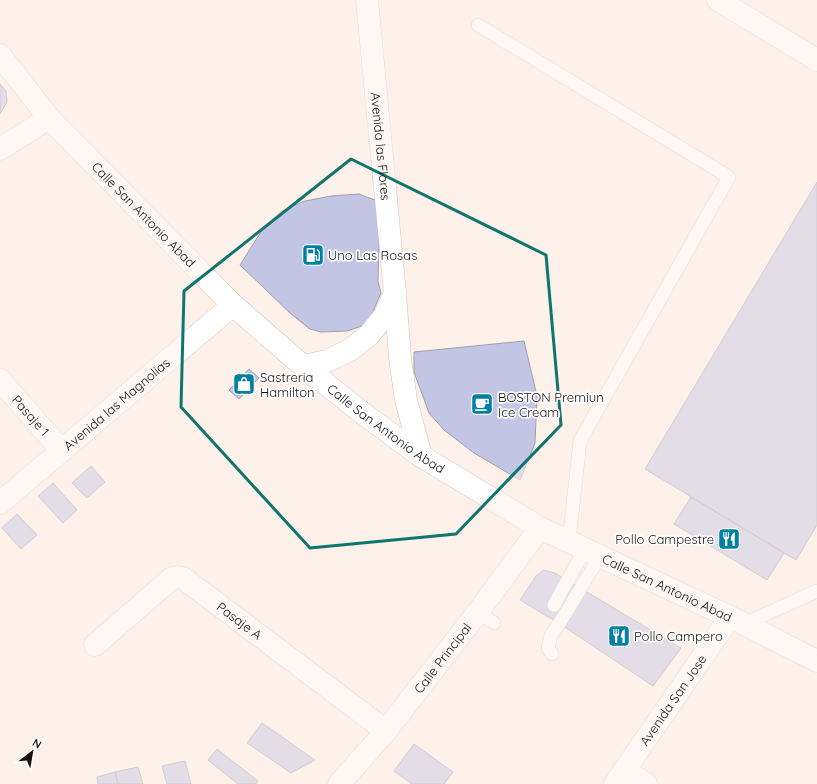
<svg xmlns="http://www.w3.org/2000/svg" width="817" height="784" font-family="Quicksand,sans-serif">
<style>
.building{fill:#c2c5e3;stroke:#9ea0ac}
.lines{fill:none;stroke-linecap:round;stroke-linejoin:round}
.lane-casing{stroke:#cec2bb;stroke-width:14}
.street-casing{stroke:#cec2bb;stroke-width:23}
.primary-casing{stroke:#cec2bb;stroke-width:23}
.lane{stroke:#fff;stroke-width:13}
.street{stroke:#fff;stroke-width:22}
.primary{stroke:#fff;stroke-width:22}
.marked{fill:none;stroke:#0f766e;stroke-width:3;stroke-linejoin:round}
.labels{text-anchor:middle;stroke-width:3.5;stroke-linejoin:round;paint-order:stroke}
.street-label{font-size:13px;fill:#16110f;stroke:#fff}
.poi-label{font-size:13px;fill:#16110f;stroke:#fff;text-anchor:start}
</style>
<rect width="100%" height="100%" fill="#fef1ea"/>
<g class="building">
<polygon points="0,84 6,91 7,102 0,114"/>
<polygon points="817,182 817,525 796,560 645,469"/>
<polygon points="359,194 380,202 378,281 381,293 371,316 362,326 347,331 321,332 310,329 291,314 240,265 264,227 281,211 305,201 331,196"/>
<polygon points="524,341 537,396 535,443 520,480 474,453 444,430 429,413 414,372 414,352"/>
<polygon points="249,369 259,378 239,399 229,390"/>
<polygon points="91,466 105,482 87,498 72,483"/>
<polygon points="53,483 77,510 63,523 38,496"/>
<polygon points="691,497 784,553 767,580 674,524"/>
<polygon points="17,514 37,535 21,549 2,528"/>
<polygon points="544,570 555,573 681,648 653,686 560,624 520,600 536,576"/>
<polygon points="262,723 315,760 291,773 247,743"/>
<polygon points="414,744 453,772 444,784 412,784 394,771"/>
<polygon points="217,749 258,781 256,784 238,784 208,760"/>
<polygon points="185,761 191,784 167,784 162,766"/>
<polygon points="138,767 143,784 118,784 115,772"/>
<polygon points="115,772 118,784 98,784 97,777"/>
</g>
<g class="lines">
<g class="lane-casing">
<g id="lane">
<polyline points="478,25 729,177 580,441 569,541"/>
<polyline points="554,605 585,549"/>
<polyline points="478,612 494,623"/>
<polyline points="744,624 817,591"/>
<polyline points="552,654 548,648 551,635 559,624 600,556"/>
</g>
</g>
<g class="street-casing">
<g id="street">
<path id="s1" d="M367 0 395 293 400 358 406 400 421 456"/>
<polyline points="718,0 817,60"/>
<polyline points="0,149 49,118"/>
<polyline points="303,366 327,361 350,350 369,335 385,315 395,293"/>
<path id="s2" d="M0 380 62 451"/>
<path id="s3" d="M0 503 233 305"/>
<path id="s4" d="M95 645 172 578 178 577 183 578 386 731"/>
<polyline points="625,770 646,784"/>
<path id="s5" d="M339 784 386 731 478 612 540 528"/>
<path id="s6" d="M615 784 730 617"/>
</g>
</g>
<g class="primary-casing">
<g id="primary">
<path id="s7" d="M0 55 49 118 233 305 303 366 365 415 421 456 540 528 730 617 817 661"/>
</g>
</g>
<use href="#lane" class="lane"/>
<use href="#street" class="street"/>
<use href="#primary" class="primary"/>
</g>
<path d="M0 0H817V784H0ZM351 159 546 255 561 425 456 534 310 548 181 407 184 291Z" fill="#fef1ea" fill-opacity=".55" fill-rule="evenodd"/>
<path class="marked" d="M351 159 546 255 561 425 456 534 310 548 181 407 184 291Z"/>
<defs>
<g id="fuel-square" transform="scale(1.15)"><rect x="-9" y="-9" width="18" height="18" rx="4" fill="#007fa4" stroke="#fff"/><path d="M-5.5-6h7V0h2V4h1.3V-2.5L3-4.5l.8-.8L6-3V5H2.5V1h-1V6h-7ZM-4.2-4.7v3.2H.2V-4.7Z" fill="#fff"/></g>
<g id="shop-square" transform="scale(1.15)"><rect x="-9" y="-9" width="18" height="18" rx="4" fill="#007fa4" stroke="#fff"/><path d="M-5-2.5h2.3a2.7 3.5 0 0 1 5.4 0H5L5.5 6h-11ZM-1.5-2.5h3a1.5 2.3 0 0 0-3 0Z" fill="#fff"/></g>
<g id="cafe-square" transform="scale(1.15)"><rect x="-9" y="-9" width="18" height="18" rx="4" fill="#007fa4" stroke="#fff"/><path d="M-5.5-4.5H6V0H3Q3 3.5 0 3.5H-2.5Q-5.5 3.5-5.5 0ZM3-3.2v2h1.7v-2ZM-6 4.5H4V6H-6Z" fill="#fff"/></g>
<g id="restaurant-square" transform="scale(1.15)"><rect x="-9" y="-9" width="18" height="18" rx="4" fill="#007fa4" stroke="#fff"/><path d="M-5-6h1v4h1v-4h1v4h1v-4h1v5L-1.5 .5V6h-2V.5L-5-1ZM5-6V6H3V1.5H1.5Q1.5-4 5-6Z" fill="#fff"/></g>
</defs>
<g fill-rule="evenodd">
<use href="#fuel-square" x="313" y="255"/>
<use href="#shop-square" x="244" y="384"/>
<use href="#cafe-square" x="482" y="404"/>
<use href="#restaurant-square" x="729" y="539"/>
<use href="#restaurant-square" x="619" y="636"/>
</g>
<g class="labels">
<g class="street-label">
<text dy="5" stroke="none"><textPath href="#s1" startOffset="147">Avenida las Flores</textPath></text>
<text dy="5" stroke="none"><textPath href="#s7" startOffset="215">Calle San Antonio Abad</textPath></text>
<text dy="5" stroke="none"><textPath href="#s3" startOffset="153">Avenida las Magnolias</textPath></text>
<text dy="5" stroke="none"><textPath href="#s2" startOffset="47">Pasaje 1</textPath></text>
<text dy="5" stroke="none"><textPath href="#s7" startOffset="539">Calle San Antonio Abad</textPath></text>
<text dy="5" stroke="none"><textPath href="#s7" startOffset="863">Calle San Antonio Abad</textPath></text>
<text dy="5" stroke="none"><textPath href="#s4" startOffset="184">Pasaje A</textPath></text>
<text dy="5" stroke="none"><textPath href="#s5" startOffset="163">Calle Principal</textPath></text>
<text dy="5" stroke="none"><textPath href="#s6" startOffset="102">Avenida San Jose</textPath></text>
</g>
<g class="poi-label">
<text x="328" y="260">Uno Las Rosas</text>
<text x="260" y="382">Sastreria<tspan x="260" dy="15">Hamilton</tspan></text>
<text x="498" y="402">BOSTON Premiun<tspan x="498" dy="15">Ice Cream</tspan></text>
<text x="714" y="544" text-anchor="end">Pollo Campestre</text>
<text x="634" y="641">Pollo Campero</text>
</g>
</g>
<g transform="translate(32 752) rotate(31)" stroke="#ffffff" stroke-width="3" paint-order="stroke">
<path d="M0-3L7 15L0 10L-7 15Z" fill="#16110f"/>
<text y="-6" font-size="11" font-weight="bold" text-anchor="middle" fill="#16110f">N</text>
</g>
</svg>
